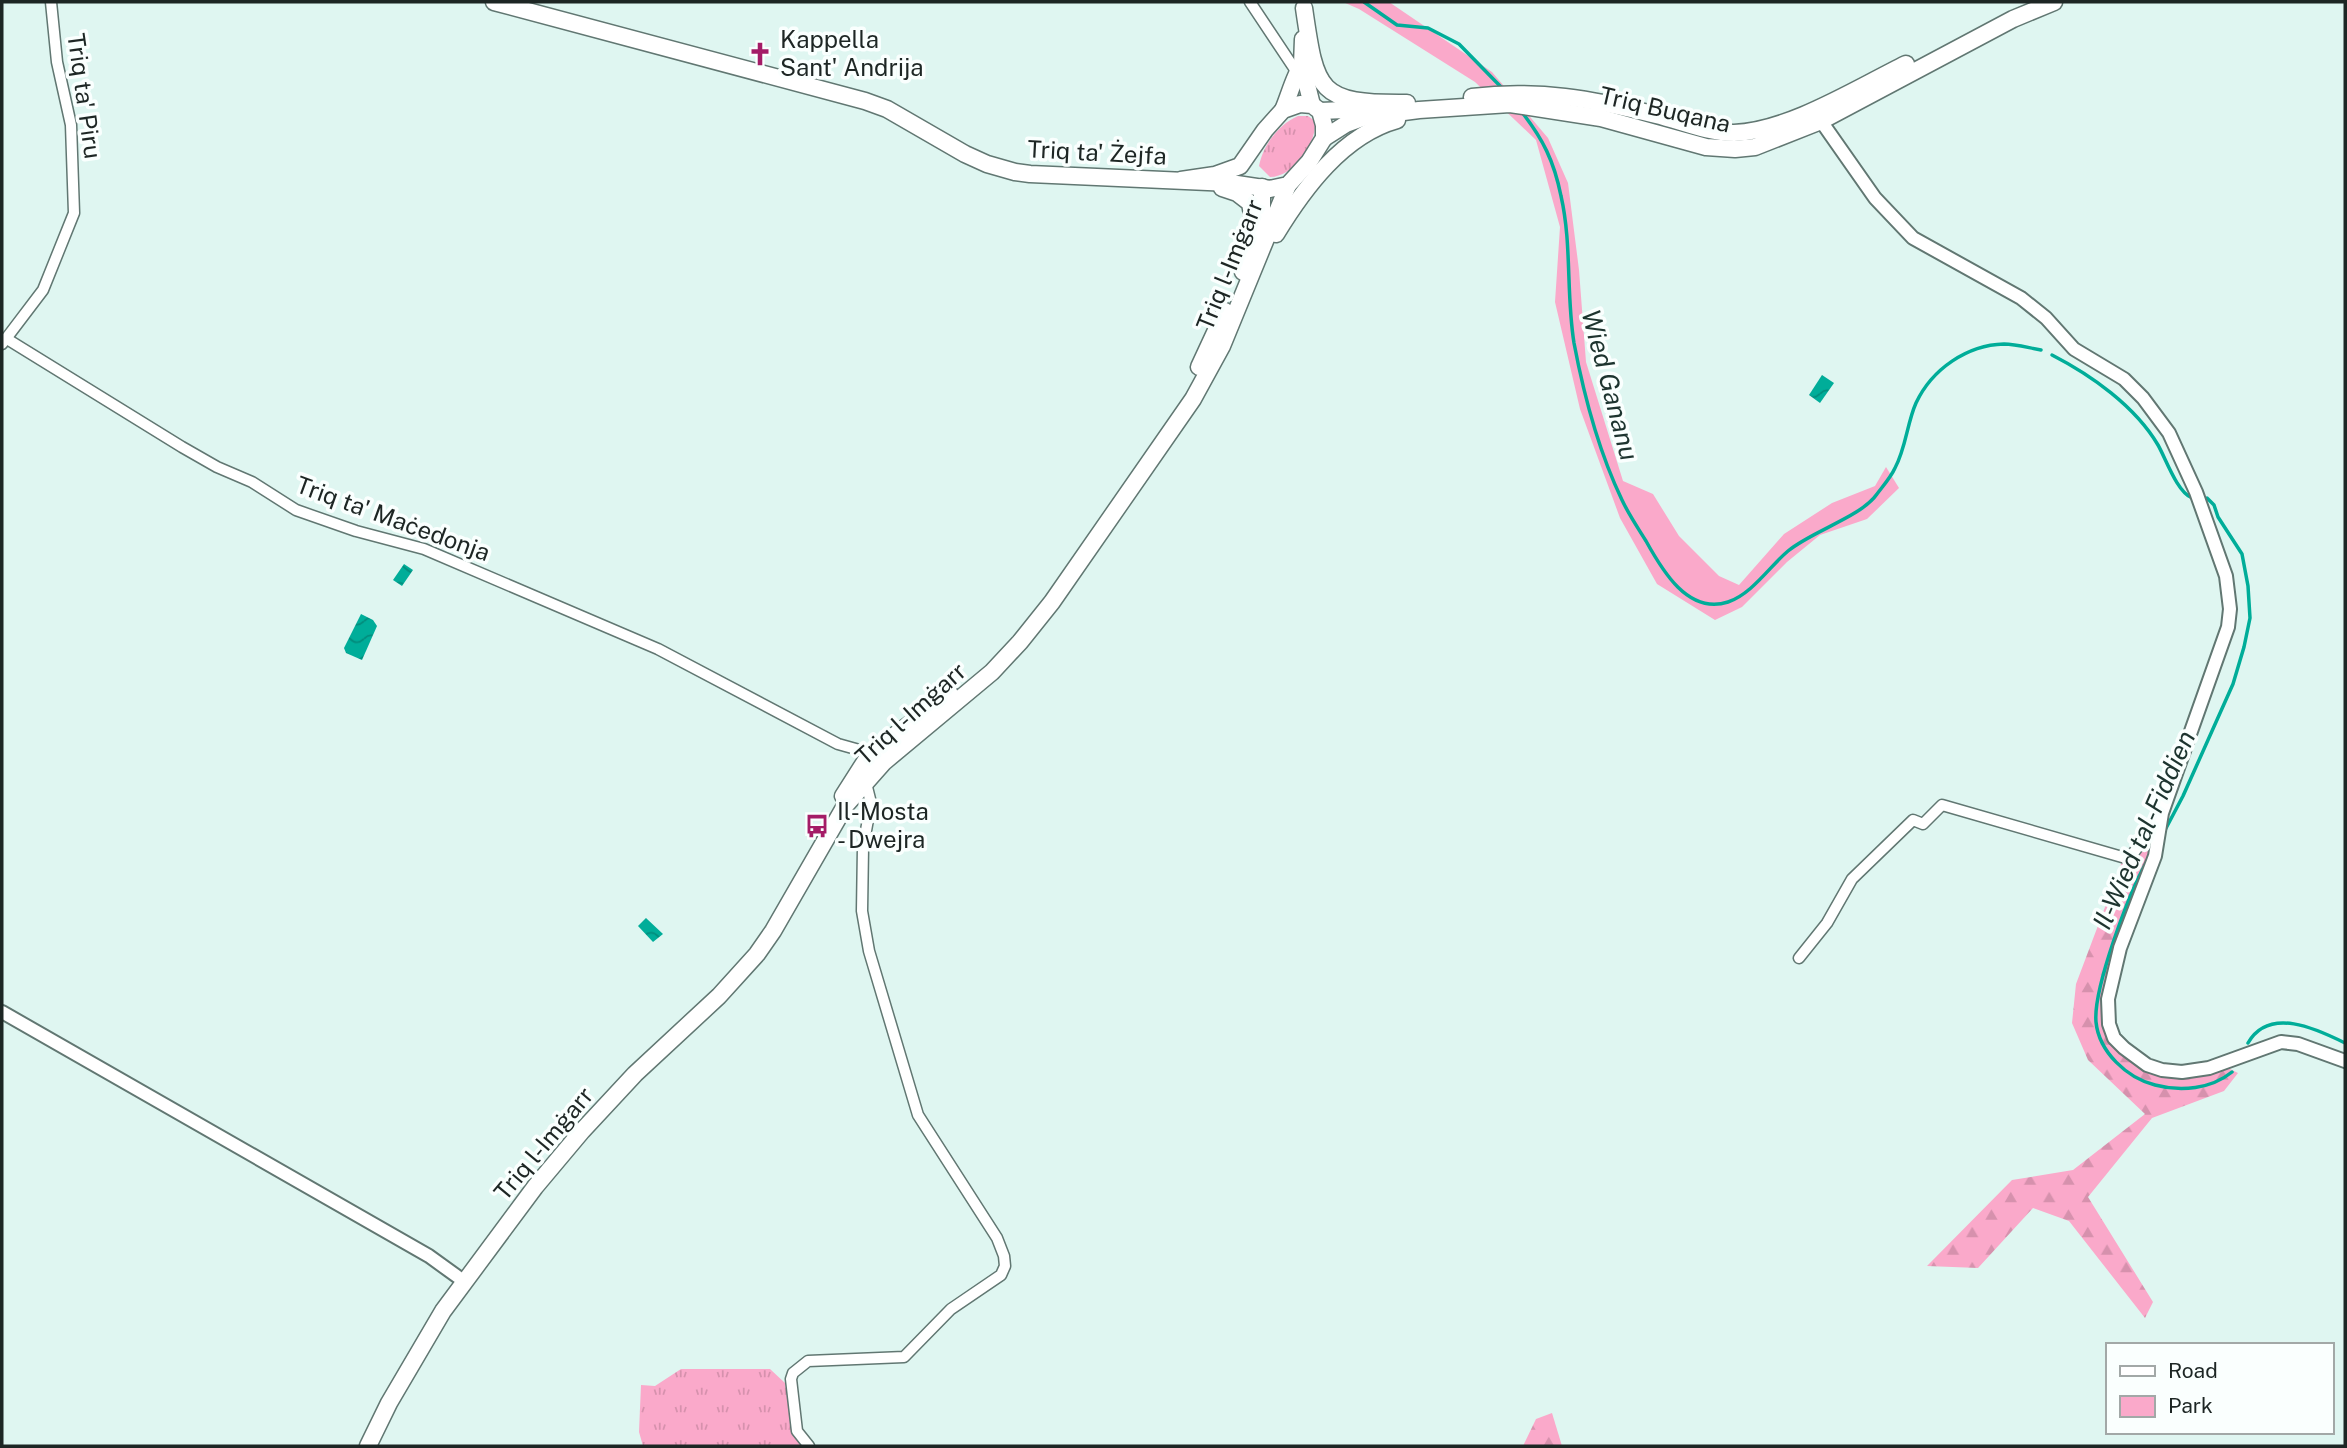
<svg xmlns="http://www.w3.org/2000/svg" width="2347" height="1448" font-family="'Public Sans',sans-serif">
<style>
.grass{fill:url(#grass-tufts)}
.forest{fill:url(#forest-firs)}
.green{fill:#faa9ca}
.water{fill:url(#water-waves)}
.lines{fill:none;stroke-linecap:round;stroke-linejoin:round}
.stream{stroke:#00ad99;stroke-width:3.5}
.minor-casing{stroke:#617772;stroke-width:13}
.tertiary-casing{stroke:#617772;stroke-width:16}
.primary-casing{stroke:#617772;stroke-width:19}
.minor{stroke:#fff;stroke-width:10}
.tertiary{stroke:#fff;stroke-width:12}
.primary{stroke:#fff;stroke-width:16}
.labels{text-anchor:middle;stroke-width:7;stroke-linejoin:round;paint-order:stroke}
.poi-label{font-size:24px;fill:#1d2624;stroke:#fafffe;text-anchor:start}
.street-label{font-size:24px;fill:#1d2624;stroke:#fafffe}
.water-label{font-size:26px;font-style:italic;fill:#1d342f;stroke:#fafffe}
</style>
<defs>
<pattern id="grass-tufts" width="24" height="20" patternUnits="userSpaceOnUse" patternTransform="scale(1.75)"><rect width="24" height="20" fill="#faa9ca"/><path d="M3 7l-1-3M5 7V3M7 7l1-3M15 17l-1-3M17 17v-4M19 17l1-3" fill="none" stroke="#d691ad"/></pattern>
<pattern id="forest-firs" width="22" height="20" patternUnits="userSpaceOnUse" patternTransform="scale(1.75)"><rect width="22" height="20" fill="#faa9ca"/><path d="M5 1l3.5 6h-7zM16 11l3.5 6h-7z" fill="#d691ad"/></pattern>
<pattern id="water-waves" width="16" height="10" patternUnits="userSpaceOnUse" patternTransform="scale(1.75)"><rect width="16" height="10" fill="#00ad99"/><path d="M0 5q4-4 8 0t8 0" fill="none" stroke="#028d7d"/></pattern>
</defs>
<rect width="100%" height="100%" fill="#dff6f1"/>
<g class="grass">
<path d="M1298 116H1308L1315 121C1317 143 1294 177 1270 177L1259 166C1263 145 1279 124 1298 116Z"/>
<polygon points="681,1369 770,1369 785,1383 794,1436 803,1446 643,1446 639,1432 641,1385 655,1386"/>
</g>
<g class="forest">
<polygon points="2159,806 2153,857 2126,928 2107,1029 2144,1067 2204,1074 2228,1068 2238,1073 2224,1091 2152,1118 2088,1197 2153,1302 2145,1318 2069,1221 2033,1208 1978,1268 1927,1266 2012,1180 2073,1170 2145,1114 2088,1060 2072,1023 2076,984 2125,854"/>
<polygon points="1552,1413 1562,1446 1523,1446 1536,1419"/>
</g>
<polygon class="green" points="1343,2 1389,2 1492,72 1548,138 1568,183 1579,270 1586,362 1623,481 1653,494 1679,536 1719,576 1739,585 1784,534 1832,503 1875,486 1886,467 1899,488 1867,519 1820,535 1787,562 1742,607 1715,620 1657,584 1620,518 1580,409 1555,302 1560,227 1536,140 1475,82 1359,9"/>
<g class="water">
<polygon points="1822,375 1834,383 1820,403 1809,395"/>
<polygon points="404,564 413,570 402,586 393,580"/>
<polygon points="361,614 373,620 377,626 362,660 346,653 344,648"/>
<polygon points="646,918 663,934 653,942 638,926"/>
</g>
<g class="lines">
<g class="stream">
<polyline points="1364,2 1397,25 1428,28 1459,44 1503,89"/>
<path d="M1521 111C1543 139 1554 161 1561 196 1572 244 1566 294 1574 343 1584 396 1599 452 1622 500 1629 515 1638 528 1646 541 1662 570 1688 615 1728 602 1752 594 1770 566 1788 551 1812 531 1861 517 1877 494 1883 486 1891 477 1895 468 1906 448 1907 423 1916 403 1932 369 1967 345 2004 344 2016 344 2029 348 2041 350"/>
<path d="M2052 355C2091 375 2135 406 2158 445 2166 459 2177 492 2192 498"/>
<polyline points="2164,832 2183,796 2233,684 2244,647 2250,618 2248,586 2242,554 2218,517 2214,505 2207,498"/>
<path d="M2146 863C2129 893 2093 989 2096 1022 2099 1052 2127 1078 2155 1085 2181 1092 2211 1089 2232 1072"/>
<path d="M2248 1043C2269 1006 2317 1029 2345 1043"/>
</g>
<g class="minor-casing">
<g id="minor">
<polyline points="1250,2 1296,71"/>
<polyline points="7,339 182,447 217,467 252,482 296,510 356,531 424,549 658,649 838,744 863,751 875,751"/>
<polyline points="2,344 43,290 74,213 71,125 57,62 51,2"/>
<polyline points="1799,958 1827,923 1852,879 1913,820 1923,824 1942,805 2129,859 2162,814"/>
<polyline points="809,1446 797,1431 791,1379 793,1373 808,1361 904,1357 951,1309 1001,1275 1005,1266 1004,1256 997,1238 918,1115 869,951 862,911 863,847 871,803 866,783"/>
</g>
</g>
<g class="tertiary-casing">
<g id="tertiary">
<polyline points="1821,121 1875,198 1913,238 2021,298 2046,318 2074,349 2124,379 2143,398 2169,433 2196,492 2226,576 2230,609 2228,627 2162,813 2155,856 2120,948 2108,999 2109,1024 2114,1038 2124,1048 2147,1065 2162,1070 2182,1072 2209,1068 2281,1042 2298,1044 2345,1061"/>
<polyline points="2,1012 429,1256 458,1277"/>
</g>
</g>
<g class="primary-casing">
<g id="primary">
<polyline points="494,2 865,101 887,109 965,154 987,164 1015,172 1030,174 1230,183 1270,189 1288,185 1309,162 1324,138 1324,125 1320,111 1312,105 1300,104 1283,110 1265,130 1240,166 1215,175 1181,180"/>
<path d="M1304 8C1316 92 1318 104 1407 103"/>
<polyline points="1303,39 1302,65 1312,105"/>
<path d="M1472 97C1537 89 1593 99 1656 115 1681 121 1708 133 1734 133 1789 131 1857 88 1906 64"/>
<path d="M1283 110C1288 99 1296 71 1302 65"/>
<polyline points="1320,111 1370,109"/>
<polyline points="1324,138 1346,124 1365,117 1419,110 1510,104 1601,118 1706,147 1735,149 1755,147 1821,121 2013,19 2054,2"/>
<polyline points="1222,188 1237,193 1250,203 1255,231 1243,272"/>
<path d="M1276 234C1304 188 1343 135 1397 120"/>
<polyline points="1260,237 1262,219 1262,187"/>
<polyline points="1199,367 1225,311"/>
<polyline points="843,796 866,760 875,750 950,694"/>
<polyline points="368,1446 389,1403 443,1311 535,1187 582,1131 635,1074 719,996 757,954 773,931 845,806 884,762 992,672 1020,642 1052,602 1193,399 1222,346 1288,185"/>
</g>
</g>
<use href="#minor" class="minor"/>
<use href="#tertiary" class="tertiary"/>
<use href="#primary" class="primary"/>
</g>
<defs>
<g id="church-bare" transform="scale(1.89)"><path d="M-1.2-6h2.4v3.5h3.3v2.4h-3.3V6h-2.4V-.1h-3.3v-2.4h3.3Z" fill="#a41c67" stroke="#fafffe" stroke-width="2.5" paint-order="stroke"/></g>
<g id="bus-bare" transform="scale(1.89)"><path d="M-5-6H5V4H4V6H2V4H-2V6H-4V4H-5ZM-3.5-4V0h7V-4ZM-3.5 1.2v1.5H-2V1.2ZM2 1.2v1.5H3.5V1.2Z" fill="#a41c67" stroke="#fafffe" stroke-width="2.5" paint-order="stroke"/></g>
</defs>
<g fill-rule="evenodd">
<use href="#church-bare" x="760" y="54"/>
<use href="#bus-bare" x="817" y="826"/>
</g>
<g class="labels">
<g class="poi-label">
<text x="780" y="48">Kappella<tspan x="780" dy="28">Sant' Andrija</tspan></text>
<text x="837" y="820">Il-Mosta<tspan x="837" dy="28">- Dwejra</tspan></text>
</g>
<g class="street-label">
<text transform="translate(84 96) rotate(82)" y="8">Triq ta' Piru</text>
<text transform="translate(1665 110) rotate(13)" y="8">Triq Buqana</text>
<text transform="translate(1097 153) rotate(3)" y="8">Triq ta' Żejfa</text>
<text transform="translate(1230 265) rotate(-68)" y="8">Triq l-Imġarr</text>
<text transform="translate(393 519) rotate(20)" y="8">Triq ta' Maċedonja</text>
<text transform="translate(911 714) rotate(-42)" y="8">Triq l-Imġarr</text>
<text transform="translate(544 1144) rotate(-50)" y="8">Triq l-Imġarr</text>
</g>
<g class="water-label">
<text transform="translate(1610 385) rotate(75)" y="9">Wied Gananu</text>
<text transform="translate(2144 830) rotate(-66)" y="9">Il-Wied tal-Fiddien</text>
</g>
</g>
<rect width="2347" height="1448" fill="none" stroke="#1d2624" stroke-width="7"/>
<rect x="2106" y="1343" width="228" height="91" fill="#fafffe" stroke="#a2a8a7" stroke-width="2"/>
<rect x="2120" y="1366" width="35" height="10" fill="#ffffff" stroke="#a2a8a7" stroke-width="2"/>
<text x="2168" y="1378" font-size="21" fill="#1d2624">Road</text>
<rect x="2120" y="1396" width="35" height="21" fill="#faa9ca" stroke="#a2a8a7" stroke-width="2"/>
<text x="2168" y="1413" font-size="21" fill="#1d2624">Park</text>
</svg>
